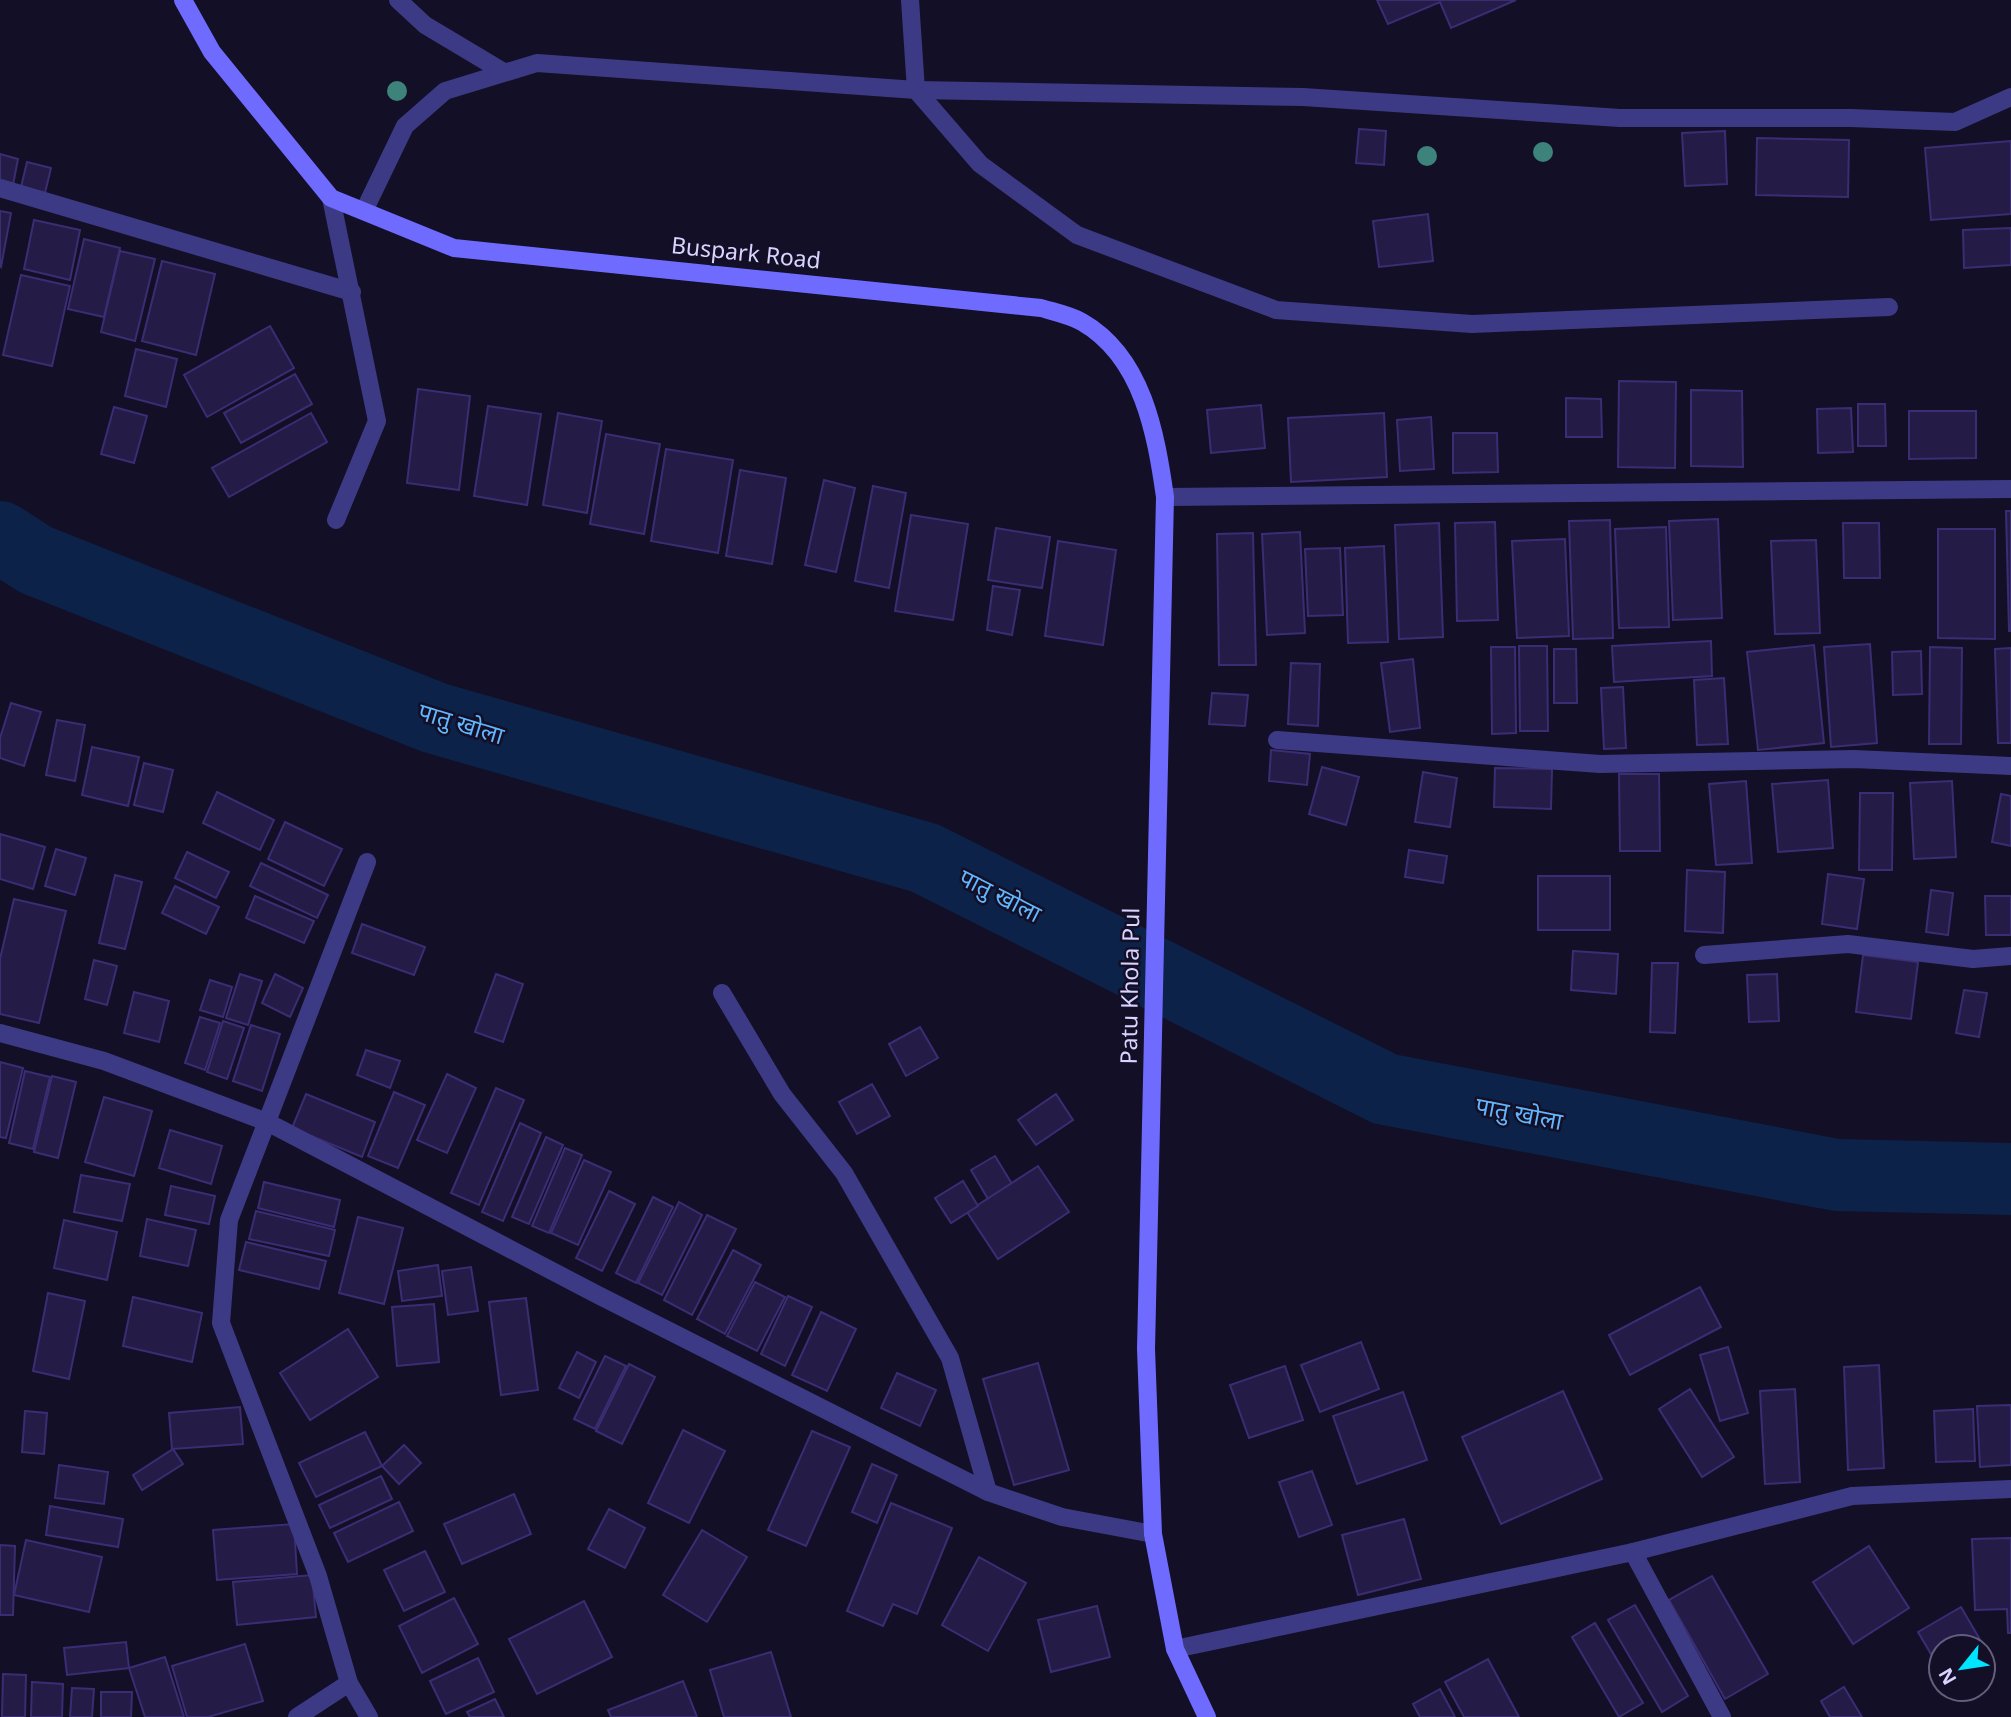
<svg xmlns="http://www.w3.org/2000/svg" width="2011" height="1717" font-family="'Noto Sans','Noto Sans Devanagari',sans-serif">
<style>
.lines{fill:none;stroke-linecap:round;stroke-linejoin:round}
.river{stroke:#0c2248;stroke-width:72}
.building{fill:#241b47;stroke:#3b2d73;stroke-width:2}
.lane{stroke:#3d3a85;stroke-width:18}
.street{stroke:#3d3a85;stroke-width:18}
.secondary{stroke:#6f6bff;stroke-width:18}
.tree{fill:#3d827b}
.labels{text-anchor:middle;stroke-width:5;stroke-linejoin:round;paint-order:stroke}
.street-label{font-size:23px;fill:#d9d4ff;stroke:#130f26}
.water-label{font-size:24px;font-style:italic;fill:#62b6ff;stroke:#130f26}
</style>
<rect width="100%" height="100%" fill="#130f26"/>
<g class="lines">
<polyline class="river" points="0,537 36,560 435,718 925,858 1385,1089 1837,1175 2011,1179"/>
</g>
<g class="building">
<polygon points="1377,0 1516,0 1451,28 1440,2 1388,24"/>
<polygon points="1359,129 1386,131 1384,165 1356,163"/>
<polygon points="1725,131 1727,184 1685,186 1682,133"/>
<polygon points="1757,138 1849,140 1848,197 1756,195"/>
<polygon points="2011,141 2011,214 1931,220 1925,148"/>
<polygon points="0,154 18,159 13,185 0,182"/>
<polygon points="27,162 51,168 45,193 21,187"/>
<polygon points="0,211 11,213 1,267 0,266"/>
<polygon points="1428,214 1433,261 1379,267 1373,221"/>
<polygon points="34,220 80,230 70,280 24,269"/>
<polygon points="2011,228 2011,265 1964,268 1963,230"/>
<polygon points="84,239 120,248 104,317 68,309"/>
<polygon points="120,251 155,259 135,341 101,332"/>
<polygon points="162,261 215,274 196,355 142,341"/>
<polygon points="21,275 70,286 52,366 3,355"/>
<polygon points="270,326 294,368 207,417 184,375"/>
<polygon points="136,349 177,359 166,407 125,396"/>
<polygon points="295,374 312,404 241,443 224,413"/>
<polygon points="1619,381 1676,382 1675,468 1618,467"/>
<polygon points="418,389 470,396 459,490 407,483"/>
<polygon points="1691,390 1742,391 1743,467 1691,466"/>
<polygon points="1566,398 1601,399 1602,437 1566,437"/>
<polygon points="1858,404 1885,404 1886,446 1858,446"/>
<polygon points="1261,405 1265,448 1211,453 1207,410"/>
<polygon points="488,406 541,414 527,505 474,496"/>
<polygon points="114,407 147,416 134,463 101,454"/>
<polygon points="1851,408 1853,452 1818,453 1817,409"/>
<polygon points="1909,411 1976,411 1976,458 1909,459"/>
<polygon points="311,413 327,442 229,497 212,468"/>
<polygon points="558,413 602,421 587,513 543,505"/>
<polygon points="1384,413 1387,477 1291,482 1288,418"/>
<polygon points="1431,417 1434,469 1400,471 1397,420"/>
<polygon points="1453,433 1497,433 1498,472 1453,473"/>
<polygon points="606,434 660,444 644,534 590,524"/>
<polygon points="666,449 733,460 718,553 651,541"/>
<polygon points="740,470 786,478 772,564 726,556"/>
<polygon points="824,480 855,488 836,572 805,565"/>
<polygon points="873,486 906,493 889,588 855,581"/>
<polygon points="2006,511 2011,511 2011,631 2009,631"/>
<polygon points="911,515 968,524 953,620 895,611"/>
<polygon points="1718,519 1722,618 1673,620 1669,521"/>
<polygon points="1610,520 1613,638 1573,639 1569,521"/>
<polygon points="1495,522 1498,620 1457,621 1455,523"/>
<polygon points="1439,523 1443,637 1399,639 1395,525"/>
<polygon points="1843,523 1879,523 1880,578 1844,578"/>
<polygon points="1666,527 1669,627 1619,628 1615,529"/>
<polygon points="996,528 1050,537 1042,588 988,580"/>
<polygon points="1938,529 1995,529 1995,639 1938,638"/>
<polygon points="1300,532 1305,633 1267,635 1262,534"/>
<polygon points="1253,533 1256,665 1219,665 1217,534"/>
<polygon points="1565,539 1569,636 1517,638 1512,541"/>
<polygon points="1816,540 1820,633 1775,634 1771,541"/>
<polygon points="1058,541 1116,550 1103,645 1045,636"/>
<polygon points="1384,546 1388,642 1348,643 1345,548"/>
<polygon points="1340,548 1343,615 1308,616 1305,549"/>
<polygon points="993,586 1020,590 1012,635 987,630"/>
<polygon points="1711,641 1712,676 1614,682 1612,646"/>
<polygon points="1870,644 1877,743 1831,747 1824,647"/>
<polygon points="1814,645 1824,743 1758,750 1747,652"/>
<polygon points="1519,646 1547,646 1548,731 1520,731"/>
<polygon points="1491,647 1515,647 1516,733 1492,734"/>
<polygon points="1930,647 1962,648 1961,744 1929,744"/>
<polygon points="2011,648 2011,743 1998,743 1995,649"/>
<polygon points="1554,649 1576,649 1577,703 1554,703"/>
<polygon points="1921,651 1922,694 1893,695 1892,652"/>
<polygon points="1413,659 1420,728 1390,732 1381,663"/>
<polygon points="1291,663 1320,664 1318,726 1288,724"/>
<polygon points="1724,678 1728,744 1697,745 1694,680"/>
<polygon points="1623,687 1626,748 1604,749 1601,688"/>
<polygon points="1212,693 1248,695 1245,726 1209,724"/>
<polygon points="11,703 41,712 24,766 0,758 0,738"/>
<polygon points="57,720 85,725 75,781 46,775"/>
<polygon points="92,747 139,757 128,806 82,795"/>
<polygon points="1271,750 1310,754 1307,785 1269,781"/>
<polygon points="144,763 173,770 163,812 134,805"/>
<polygon points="1322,767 1359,777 1346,825 1309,814"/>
<polygon points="1495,768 1552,769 1551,809 1494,807"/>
<polygon points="1423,772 1457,778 1450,827 1415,822"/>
<polygon points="1619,774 1659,774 1660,851 1620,851"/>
<polygon points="1828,780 1833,848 1778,852 1772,784"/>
<polygon points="1746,781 1752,863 1716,865 1709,784"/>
<polygon points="1952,781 1956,857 1914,859 1910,783"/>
<polygon points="217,792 274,820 260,850 203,823"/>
<polygon points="1860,793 1893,793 1892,870 1859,870"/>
<polygon points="2001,794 2011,796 2011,846 1992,842"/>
<polygon points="285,822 342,849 324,886 268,859"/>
<polygon points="0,834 45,847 33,889 0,879"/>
<polygon points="56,849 86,858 75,895 45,886"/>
<polygon points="1409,850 1447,856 1443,883 1405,877"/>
<polygon points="187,852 229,872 216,898 175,878"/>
<polygon points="261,863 328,895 317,918 250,886"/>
<polygon points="1687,870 1725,872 1723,933 1685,931"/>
<polygon points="1828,874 1864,879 1857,929 1822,924"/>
<polygon points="115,875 142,882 125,949 99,943"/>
<rect x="1538" y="876" width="72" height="54"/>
<polygon points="175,886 219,907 206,934 162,913"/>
<polygon points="1931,890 1953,893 1948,935 1926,932"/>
<polygon points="255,896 314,921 304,943 246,918"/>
<polygon points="1985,896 2011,896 2011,935 1986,935"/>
<polygon points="14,899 66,911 39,1023 0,1014 0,959"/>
<polygon points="362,924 425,947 414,975 352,953"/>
<polygon points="1573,951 1618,954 1616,994 1571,990"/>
<polygon points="1863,955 1918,962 1911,1019 1856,1012"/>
<polygon points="94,960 117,966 107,1005 85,999"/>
<polygon points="1652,963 1678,963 1675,1033 1650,1032"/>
<polygon points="240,974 262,981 248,1025 226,1018"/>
<polygon points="275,974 303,988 290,1017 262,1003"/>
<polygon points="496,974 523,984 503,1042 475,1032"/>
<polygon points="1777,974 1779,1021 1749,1022 1747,975"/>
<polygon points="210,980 232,987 223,1017 200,1010"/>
<polygon points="1964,990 1987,993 1979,1037 1956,1033"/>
<polygon points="134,992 169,1001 159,1042 124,1033"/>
<polygon points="200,1017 220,1023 205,1070 185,1063"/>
<polygon points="223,1021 244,1028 227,1079 207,1072"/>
<polygon points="251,1025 280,1034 262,1091 233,1081"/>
<polygon points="920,1027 938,1058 906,1076 889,1044"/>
<polygon points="366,1050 400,1061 390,1088 357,1075"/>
<polygon points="0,1062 23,1068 6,1138 0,1137"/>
<polygon points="25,1071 50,1077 33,1149 9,1143"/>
<polygon points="447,1074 476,1088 447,1153 417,1140"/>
<polygon points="52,1076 76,1082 58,1158 34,1152"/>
<polygon points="872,1084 890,1116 857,1134 839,1102"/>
<polygon points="496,1088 524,1100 479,1205 451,1193"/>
<polygon points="394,1092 425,1105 398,1168 368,1156"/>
<polygon points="306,1094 375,1122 362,1157 292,1128"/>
<polygon points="1056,1094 1073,1120 1036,1145 1018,1120"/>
<polygon points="104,1097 152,1111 134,1176 85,1162"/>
<polygon points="520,1123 541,1133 503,1221 482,1212"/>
<polygon points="170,1130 222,1146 211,1184 159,1168"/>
<polygon points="546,1137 563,1145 529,1224 512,1217"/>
<polygon points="565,1148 582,1155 549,1233 532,1226"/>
<polygon points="995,1156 1012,1184 988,1199 971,1170"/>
<polygon points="584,1160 611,1172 578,1245 551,1233"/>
<polygon points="1038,1166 1069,1212 998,1259 967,1212"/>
<polygon points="81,1175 130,1184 122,1221 74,1212"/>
<polygon points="963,1181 978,1206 951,1223 935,1198"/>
<polygon points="264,1182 340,1200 334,1227 258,1208"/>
<polygon points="171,1186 215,1196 209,1224 165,1215"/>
<polygon points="609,1191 635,1204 602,1271 576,1258"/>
<polygon points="653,1197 673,1207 636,1283 616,1273"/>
<polygon points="679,1202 702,1215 662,1295 638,1283"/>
<polygon points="256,1211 335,1230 329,1256 249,1239"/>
<polygon points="707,1215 736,1229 692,1315 664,1300"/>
<polygon points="358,1217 403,1228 384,1304 339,1293"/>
<polygon points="147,1219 196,1230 188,1266 140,1256"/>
<polygon points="64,1220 117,1232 107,1280 54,1268"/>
<polygon points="246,1242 326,1261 319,1289 239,1270"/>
<polygon points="733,1250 761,1265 725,1334 697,1319"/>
<polygon points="438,1265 442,1296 402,1301 398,1271"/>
<polygon points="471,1267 478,1311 448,1315 442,1271"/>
<polygon points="755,1282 785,1297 757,1351 727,1336"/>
<polygon points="1700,1287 1721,1327 1630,1375 1609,1335"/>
<polygon points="48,1293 85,1301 69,1379 33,1371"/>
<polygon points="788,1296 812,1307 785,1366 761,1354"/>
<polygon points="133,1297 202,1313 192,1362 123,1346"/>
<polygon points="526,1298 538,1390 501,1395 489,1302"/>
<polygon points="434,1304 439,1362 397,1366 392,1307"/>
<polygon points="821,1312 856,1329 827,1391 792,1375"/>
<polygon points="348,1329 378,1377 310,1420 280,1373"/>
<polygon points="1361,1342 1379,1389 1320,1412 1301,1365"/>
<polygon points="1728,1347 1748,1413 1720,1421 1700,1355"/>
<polygon points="577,1352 596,1362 579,1398 559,1388"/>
<polygon points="605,1356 626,1366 595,1429 574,1419"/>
<polygon points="1038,1363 1069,1470 1014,1485 983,1379"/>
<polygon points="629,1364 655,1377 622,1444 596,1431"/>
<polygon points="1879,1365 1884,1468 1848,1470 1844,1367"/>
<polygon points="1285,1366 1303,1420 1249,1438 1230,1385"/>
<polygon points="897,1373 936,1390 920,1426 881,1408"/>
<polygon points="1690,1389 1734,1457 1702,1477 1659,1409"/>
<polygon points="1795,1389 1800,1482 1765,1484 1760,1391"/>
<polygon points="1563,1391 1602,1479 1501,1524 1462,1437"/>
<polygon points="1403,1392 1427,1460 1357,1484 1333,1416"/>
<polygon points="2011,1405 2011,1465 1980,1467 1977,1406"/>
<polygon points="240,1407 243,1444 172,1449 169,1413"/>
<polygon points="1973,1409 1975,1461 1936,1462 1934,1411"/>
<polygon points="25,1411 47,1413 44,1454 22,1452"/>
<polygon points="683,1430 725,1451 689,1523 648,1503"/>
<polygon points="812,1431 850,1447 806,1546 768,1530"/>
<polygon points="365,1432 382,1466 316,1497 299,1463"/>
<polygon points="404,1445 421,1463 399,1484 382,1466"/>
<polygon points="173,1449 183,1464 142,1490 133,1475"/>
<polygon points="872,1464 897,1475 877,1523 852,1512"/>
<polygon points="59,1465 108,1472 104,1504 55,1498"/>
<polygon points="1312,1471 1332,1525 1299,1537 1279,1482"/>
<polygon points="381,1476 392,1499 330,1528 319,1505"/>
<polygon points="514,1494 531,1534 462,1564 444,1524"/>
<polygon points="399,1502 413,1531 348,1562 334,1533"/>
<polygon points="891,1503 952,1528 917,1614 893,1604 883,1626 847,1611"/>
<polygon points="50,1506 123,1519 118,1547 46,1535"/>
<polygon points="609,1509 645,1528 625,1568 588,1549"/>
<polygon points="1404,1519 1421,1579 1358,1595 1342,1535"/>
<polygon points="294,1524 297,1574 217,1580 213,1530"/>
<polygon points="702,1530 747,1557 707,1622 663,1595"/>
<polygon points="2011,1538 2011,1633 2008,1633 2007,1609 1975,1610 1972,1539"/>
<polygon points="26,1540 102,1557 89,1612 14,1595"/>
<polygon points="0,1545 15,1546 13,1615 0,1615"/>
<polygon points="1869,1546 1909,1608 1853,1644 1813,1582"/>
<polygon points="425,1551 445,1592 404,1611 384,1570"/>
<polygon points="979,1557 1026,1583 988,1651 942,1625"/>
<polygon points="312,1575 316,1617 237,1625 233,1582"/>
<polygon points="1712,1576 1768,1674 1725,1699 1669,1600"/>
<polygon points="454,1598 478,1644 422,1673 399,1626"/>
<polygon points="584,1601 612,1657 537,1694 509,1639"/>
<polygon points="1635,1605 1688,1696 1662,1712 1608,1620"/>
<polygon points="1097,1606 1110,1657 1051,1672 1038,1620"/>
<polygon points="1961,1607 1989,1655 1983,1659 1983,1647 1941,1647 1941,1671 1918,1632"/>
<polygon points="1595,1623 1643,1703 1619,1717 1572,1637"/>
<polygon points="126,1642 129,1668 67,1675 64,1648"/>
<polygon points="245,1644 263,1701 208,1717 187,1717 172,1666"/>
<polygon points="771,1652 791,1717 724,1717 710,1670"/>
<polygon points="165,1657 184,1717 145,1717 129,1668"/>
<polygon points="478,1658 494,1692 446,1714 430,1681"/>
<polygon points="1488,1659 1519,1717 1464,1717 1445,1682"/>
<polygon points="3,1674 26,1675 25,1717 2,1717"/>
<polygon points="683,1681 697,1717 611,1717 608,1710"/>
<polygon points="32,1682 63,1684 62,1717 31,1717"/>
<polygon points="1844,1687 1862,1717 1830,1717 1821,1701"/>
<polygon points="72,1688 94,1689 92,1717 70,1717"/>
<polygon points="1440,1689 1455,1717 1420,1717 1413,1704"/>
<polygon points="101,1692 132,1692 131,1717 101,1717"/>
<polygon points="495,1699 504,1717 470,1717 467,1712"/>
</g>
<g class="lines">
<g class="lane">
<polyline points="398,0 425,25 502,71"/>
<polyline points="916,90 1303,97 1620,118 1851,118 1955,122 2011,97"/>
<polyline points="916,90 980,164 1077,235 1276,310 1472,324 1889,307"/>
<polyline points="0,188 352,292"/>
<polyline points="364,211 405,126 445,91 537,63 916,90 910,0"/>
<polyline points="1277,740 1600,764 1854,759 2011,766"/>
<polyline points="1704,955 1848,944 1973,959 2011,956"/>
<polyline points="297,1717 349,1683"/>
</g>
<g class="street">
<polyline points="331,198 377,421 336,520"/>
<polyline points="1165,497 2011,489"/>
<polyline points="367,862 229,1220 221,1323 318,1576 349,1683 369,1717"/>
<polyline points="722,993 782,1094 844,1173 950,1358 988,1492"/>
<polyline points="0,1033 104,1061 267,1122 598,1295 988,1492 1062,1517 1153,1534"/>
<polyline points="1633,1552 1722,1717"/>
<polyline points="1175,1649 1633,1552 1852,1496 2011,1489"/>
</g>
<path class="secondary" d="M183 0 212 52 331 198 454 248 1041 308C1054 312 1070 315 1082 322 1143 357 1156 434 1165 497L1146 1349 1153 1534 1175 1649 1207 1717"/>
</g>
<g class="tree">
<circle cx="397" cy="91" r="10"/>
<circle cx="1543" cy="152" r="10"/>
<circle cx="1427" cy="156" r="10"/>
</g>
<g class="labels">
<g class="street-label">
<text transform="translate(746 253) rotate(6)" y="8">Buspark Road</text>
<text transform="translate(1130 986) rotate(-89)" y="8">Patu Khola Pul</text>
</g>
<g class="water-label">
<text transform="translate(461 724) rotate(17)" y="8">पातु खोला</text>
<text transform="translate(1000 896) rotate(27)" y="8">पातु खोला</text>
<text transform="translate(1519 1114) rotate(11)" y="8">पातु खोला</text>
</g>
</g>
<g transform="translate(1962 1668) rotate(240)"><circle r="33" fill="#130f26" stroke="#625e7d" stroke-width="2"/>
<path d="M0-5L12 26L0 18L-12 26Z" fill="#00e5ff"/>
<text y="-10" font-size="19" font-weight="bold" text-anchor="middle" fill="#d9d4ff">N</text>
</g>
</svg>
